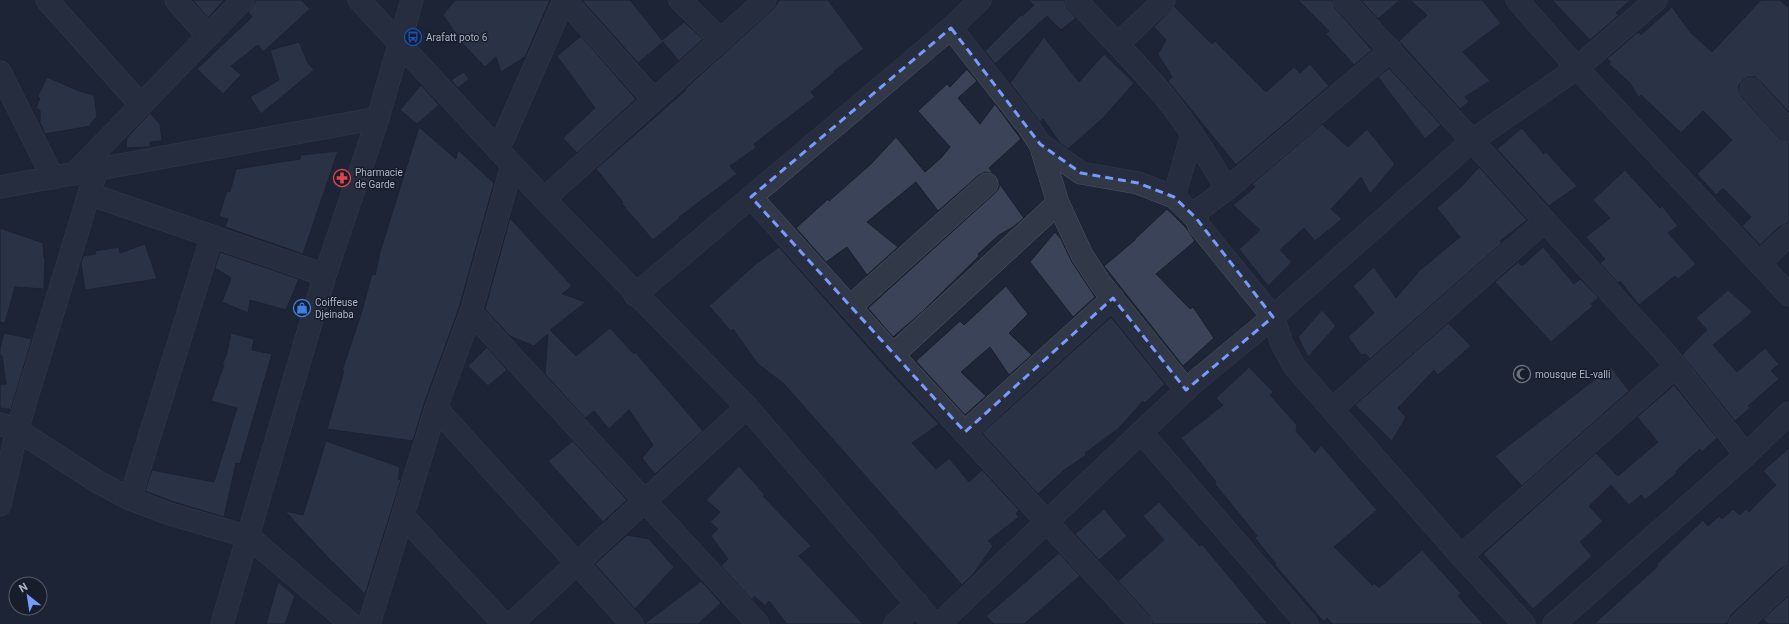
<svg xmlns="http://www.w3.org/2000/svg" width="1789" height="624" font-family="Roboto,sans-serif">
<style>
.building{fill:#3a4357;stroke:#191f2d}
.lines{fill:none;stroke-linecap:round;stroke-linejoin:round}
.minor-casing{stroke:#4c5262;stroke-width:23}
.minor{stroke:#313847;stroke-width:22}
.marked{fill:none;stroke:#789afd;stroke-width:3;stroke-dasharray:8 5;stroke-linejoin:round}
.labels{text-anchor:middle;stroke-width:3;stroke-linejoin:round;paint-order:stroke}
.poi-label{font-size:10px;fill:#abb2c4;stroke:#171d2b;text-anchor:start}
</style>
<rect width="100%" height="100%" fill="#1e2536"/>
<g class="building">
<polygon points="193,0 224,0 208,18"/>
<polygon points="255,0 301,0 310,9 263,52 258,45 231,66 241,75 223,94 197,69 252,17 248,12 255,3"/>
<polygon points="455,0 550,0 525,57 501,72 496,57 485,67 462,43 443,15"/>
<polygon points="582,0 630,0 662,40 684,22 703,39 679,61 663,42 638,63"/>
<polygon points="780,0 828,0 864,49 834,71 835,72 811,92 815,97 754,144 756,148 730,166 737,174 679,217 680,218 653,240 622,204 623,202 596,169 686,90 685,89 773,9"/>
<polygon points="1028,0 1064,0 1067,8 1076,18 1061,30 1047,16 995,64 985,51 1021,15 1022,16 1034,5"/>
<polygon points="1298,0 1332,0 1335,8 1372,50 1354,65 1326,34 1329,31"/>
<polygon points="1361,0 1400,0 1378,19"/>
<polygon points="1410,0 1482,0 1501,23 1463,52 1490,81 1465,97 1469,102 1460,109 1399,41 1427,15"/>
<polygon points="1552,0 1630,0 1616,13 1619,15 1590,40"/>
<polygon points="1761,0 1780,0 1789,8 1789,112 1760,81 1755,77 1749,77 1743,80 1739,85 1739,91 1742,97 1780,139 1789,143 1789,223 1780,226 1760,245 1742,226 1751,217 1723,188 1716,195 1697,174 1732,140 1703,111 1681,133 1641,95 1639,98 1629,82 1609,64 1611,62 1607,59 1638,32 1641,35 1672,7 1691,33 1712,52"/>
<polygon points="1174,6 1212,44 1215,41 1266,92 1294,67 1300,73 1310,64 1329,86 1236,165 1168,81 1172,77 1158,54 1166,40 1154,27"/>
<polygon points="581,36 636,99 577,153 563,138 595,108 557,56"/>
<polygon points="1044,37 1079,82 1104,54 1134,83 1103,118 1068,149 1060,143 1043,119 1040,122 1010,83"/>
<polygon points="299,42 308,63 314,70 261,114 250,97 279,80 270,50"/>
<polygon points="1389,68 1441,125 1425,139 1378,77"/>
<polygon points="967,69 977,81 958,98 980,124 995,104 1021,139 989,168 993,173 985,172 979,175 938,211 916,182 867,222 898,247 867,275 847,247 826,262 796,228 828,199 829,201 871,164 896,137 925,172 941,158 950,147 918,111 947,84 950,87"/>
<polygon points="464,72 469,79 458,88 451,80"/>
<polygon points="47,77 79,91 94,95 97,117 91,123 91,126 45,134 40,123 40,110 36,108 40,98 37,98"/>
<polygon points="421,85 439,105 417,124 400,110"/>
<polygon points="150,113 160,124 162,141 150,142 150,147 126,148 127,138"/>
<polygon points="1322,124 1348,147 1367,129 1395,164 1370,194 1361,177 1331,209 1342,219 1315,241 1304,228 1280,250 1292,262 1268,286 1239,249 1260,230 1233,205 1255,187 1252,184"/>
<polygon points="419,127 456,159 458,150 494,183 459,308 424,404 413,441 327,429 344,371 342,371 362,311 372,274 375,275 380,252"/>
<polygon points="1522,128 1544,154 1546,152 1577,186 1549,206 1497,149"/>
<polygon points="338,151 303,254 225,227 228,219 219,216 227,191 230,192 236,169 300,159 301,155"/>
<polygon points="1479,167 1527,220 1500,241 1502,243 1370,359 1366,354 1361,355 1348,337 1374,313 1353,286 1374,267 1396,298 1420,270 1460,237 1437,208 1462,186"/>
<polygon points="1625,170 1660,208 1662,206 1678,226 1668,233 1696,264 1678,279 1675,276 1639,305 1620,281 1618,283 1600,263 1605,259 1586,237 1610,218 1593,200"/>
<polygon points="999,183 1024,218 1013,227 999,235 978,254 979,256 922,312 893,337 868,308 995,193 999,188"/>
<polygon points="1167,209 1187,229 1195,241 1156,274 1190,309 1193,307 1214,338 1183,366 1104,266 1135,240 1135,239"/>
<polygon points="510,218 572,286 562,294 586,302 550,330 576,356 610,328 634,354 635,352 703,431 655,474 642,458 653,445 629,410 609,429 594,411 585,418 545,374 548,334 534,346 510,336 485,309"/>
<polygon points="0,228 43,243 44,258 45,258 44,289 15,287 5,323 0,322"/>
<polygon points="1055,232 1061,239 1072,262 1095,297 1073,317 1030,262"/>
<polygon points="145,244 157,279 85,290 81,263 83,256 96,254 95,251 119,247 120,253"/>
<polygon points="779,247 896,379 939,424 912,443 936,469 949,458 969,482 982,470 1019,510 1016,514 1019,517 988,541 993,546 974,573 962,585 784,384 758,364 733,329 731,331 709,306 757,263"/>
<polygon points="1543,247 1574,284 1580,279 1599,298 1591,304 1593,306 1551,342 1495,282 1518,262 1522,266"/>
<polygon points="220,252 299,279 286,310 250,300 248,313 222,302 231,278 215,268"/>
<polygon points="1006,286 1028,314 1009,333 1032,355 1009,375 990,347 961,372 986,396 965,415 916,361 960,321 964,325"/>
<polygon points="1728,290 1753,312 1713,345 1737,372 1765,348 1779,364 1771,371 1779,379 1748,406 1750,408 1735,421 1682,355 1707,330 1696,318"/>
<polygon points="1322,310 1336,326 1308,357 1298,337"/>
<polygon points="1111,317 1165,384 1145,403 1143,401 1118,429 1085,453 1086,455 1063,471 1038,494 982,433"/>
<polygon points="1448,323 1471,346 1438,375 1434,370 1398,408 1406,417 1392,441 1355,405"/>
<polygon points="4,333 32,339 10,412 9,409 0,408 0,384 6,384 2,356 0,355 0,348"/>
<polygon points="231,333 254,339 252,350 272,354 240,464 236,463 224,517 174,502 145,491 152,470 214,482 237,408 211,401 224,365 222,365 227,353"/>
<polygon points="487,347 507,370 488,386 468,366"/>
<polygon points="1249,367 1273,392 1270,395 1297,425 1296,431 1315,453 1321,445 1377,510 1334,547 1372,585 1374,583 1379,588 1422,550 1461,593 1458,596 1483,624 1333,624 1327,618 1324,622 1275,565 1276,564 1255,538 1257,536 1215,484 1216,482 1181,438 1223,405 1216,398"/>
<polygon points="1611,367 1629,391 1522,486 1495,456"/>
<polygon points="1674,385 1717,438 1702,452 1700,449 1676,471 1677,473 1645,500 1641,495 1629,505 1611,485 1589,506 1603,521 1580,542 1592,556 1533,609 1483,554 1596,453 1618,476 1658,442 1637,417"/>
<polygon points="326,441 400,467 398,479 401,480 365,594 333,562 333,563 285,511 303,515"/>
<polygon points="573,441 627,500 603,522 548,461"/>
<polygon points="1789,448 1789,566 1780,569 1731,615 1728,622 1725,624 1594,624 1658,566 1657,564 1703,520 1708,526 1719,516 1722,519 1733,509 1740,515 1746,509 1749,512 1776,485 1763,471"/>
<polygon points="739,466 765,495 763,496 811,546 799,556 863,624 787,624 769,601 765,606 754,596 752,600 721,566 728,559 711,536 718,529 710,522 720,512 706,500"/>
<polygon points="1159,502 1200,546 1202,544 1268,624 1153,624 1150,616 1118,581 1164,540 1143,516"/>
<polygon points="1104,509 1127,536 1099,560 1075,534"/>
<polygon points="627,535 649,539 674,567 635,609 595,564"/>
<polygon points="1059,553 1080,576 1024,624 994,624 986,616"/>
<polygon points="701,581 721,603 698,624 644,624"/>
<polygon points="278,582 295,596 285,624 266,624"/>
<polygon points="1789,595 1789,624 1768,624 1763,619"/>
</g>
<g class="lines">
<g class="minor-casing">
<g id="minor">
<polyline points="47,0 140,104"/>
<polyline points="176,0 208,36"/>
<polyline points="359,0 544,199 747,407 934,624"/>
<polyline points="565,0 654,100"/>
<polyline points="680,0 721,40"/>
<path d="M1076 0C1105 32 1136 62 1164 96 1188 125 1207 157 1227 189"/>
<polyline points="1344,0 1666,354 1746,455"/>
<polyline points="1517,0 1577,68 1789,295"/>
<polyline points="951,28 1028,126 1040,144 1058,203 1082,255 1101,284 1186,390"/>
<polyline points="1118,44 1164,0"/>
<polyline points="0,72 53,178"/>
<polyline points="1751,89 1789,131"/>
<polyline points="1040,144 1081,173 1138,183 1174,197 1196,218 1199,226 1273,317 1282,344 1294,366 1461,556 1524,624"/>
<polyline points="498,150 564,0"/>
<polyline points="74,174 243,0"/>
<polyline points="0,187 378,118"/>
<polyline points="89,194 325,275"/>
<polyline points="751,197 893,355 1141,624"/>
<polyline points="1174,197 1192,134"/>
<polyline points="544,199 765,0"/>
<polyline points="1196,218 1200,209 1227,189 1391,50"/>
<polyline points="1759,263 1789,235"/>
<polyline points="635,295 951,28 980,0"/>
<polyline points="850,307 987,184"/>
<polyline points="471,312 758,624"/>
<polyline points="893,355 1058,203"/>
<polyline points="436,408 632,624"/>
<polyline points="1332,409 1545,221"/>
<polyline points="0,424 17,430 98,482 130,499 170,514 249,537 351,624"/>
<polyline points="965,432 1113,298"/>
<polyline points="1141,432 1307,624"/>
<polyline points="130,499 212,236"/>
<polyline points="0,505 17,430 89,194 97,169"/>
<polyline points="403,516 504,624"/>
<polyline points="1461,556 1675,367"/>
<polyline points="222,624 325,275 378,118 412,0"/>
<polyline points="369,624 436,408 471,312 512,165"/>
<polyline points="511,624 747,407"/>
<polyline points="895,624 917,603"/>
<polyline points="939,624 1191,385 1273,317 1473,140 1577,68 1656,0"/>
<polyline points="1554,624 1746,455 1789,413"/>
<polyline points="1740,624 1789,578"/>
</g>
</g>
<use href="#minor" class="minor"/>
</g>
<path d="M0 0H1789V624H0ZM951 28 1040 144 1081 173 1138 183 1174 197 1196 218 1273 317 1186 390 1113 298 965 432 751 197Z" fill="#1e2536" fill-opacity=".55" fill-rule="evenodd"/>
<path class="marked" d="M951 28 1040 144 1081 173 1138 183 1174 197 1196 218 1273 317 1186 390 1113 298 965 432 751 197Z"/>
<defs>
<g id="bus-ring" transform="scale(0.9)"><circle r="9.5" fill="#171d2b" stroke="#1a4fb4" stroke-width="1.5"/><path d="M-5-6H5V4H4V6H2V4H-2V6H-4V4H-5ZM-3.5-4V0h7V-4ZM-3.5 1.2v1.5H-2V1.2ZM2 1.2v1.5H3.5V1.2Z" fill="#1a4fb4"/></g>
<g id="pharmacy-ring" transform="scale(0.9)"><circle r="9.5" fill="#171d2b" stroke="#e0444e" stroke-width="1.5"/><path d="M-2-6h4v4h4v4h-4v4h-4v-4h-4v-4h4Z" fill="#e0444e"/></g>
<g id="shop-ring" transform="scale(0.9)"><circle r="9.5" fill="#171d2b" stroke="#3f7fe0" stroke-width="1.5"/><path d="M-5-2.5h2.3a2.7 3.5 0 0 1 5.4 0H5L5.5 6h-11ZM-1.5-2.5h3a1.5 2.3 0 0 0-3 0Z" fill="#3f7fe0"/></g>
<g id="mosque-ring" transform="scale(0.9)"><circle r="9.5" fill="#171d2b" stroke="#6b7280" stroke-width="1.5"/><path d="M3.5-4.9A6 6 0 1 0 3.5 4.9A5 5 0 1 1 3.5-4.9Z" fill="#6b7280"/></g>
</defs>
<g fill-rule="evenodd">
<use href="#bus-ring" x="413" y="37"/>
<use href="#pharmacy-ring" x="342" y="178"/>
<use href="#shop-ring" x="302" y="308"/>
<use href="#mosque-ring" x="1522" y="374"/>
</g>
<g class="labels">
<g class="poi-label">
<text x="426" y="41">Arafatt poto 6</text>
<text x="355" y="176">Pharmacie<tspan x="355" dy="12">de Garde</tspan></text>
<text x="315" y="306">Coiffeuse<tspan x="315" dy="12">Djeinaba</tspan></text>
<text x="1535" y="378">mousque EL-valli</text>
</g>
</g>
<g transform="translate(28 596) rotate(330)"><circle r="19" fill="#171d2b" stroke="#525968"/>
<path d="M0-3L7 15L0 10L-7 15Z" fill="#789afd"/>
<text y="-6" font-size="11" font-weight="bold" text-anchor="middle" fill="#abb2c4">N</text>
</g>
</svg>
